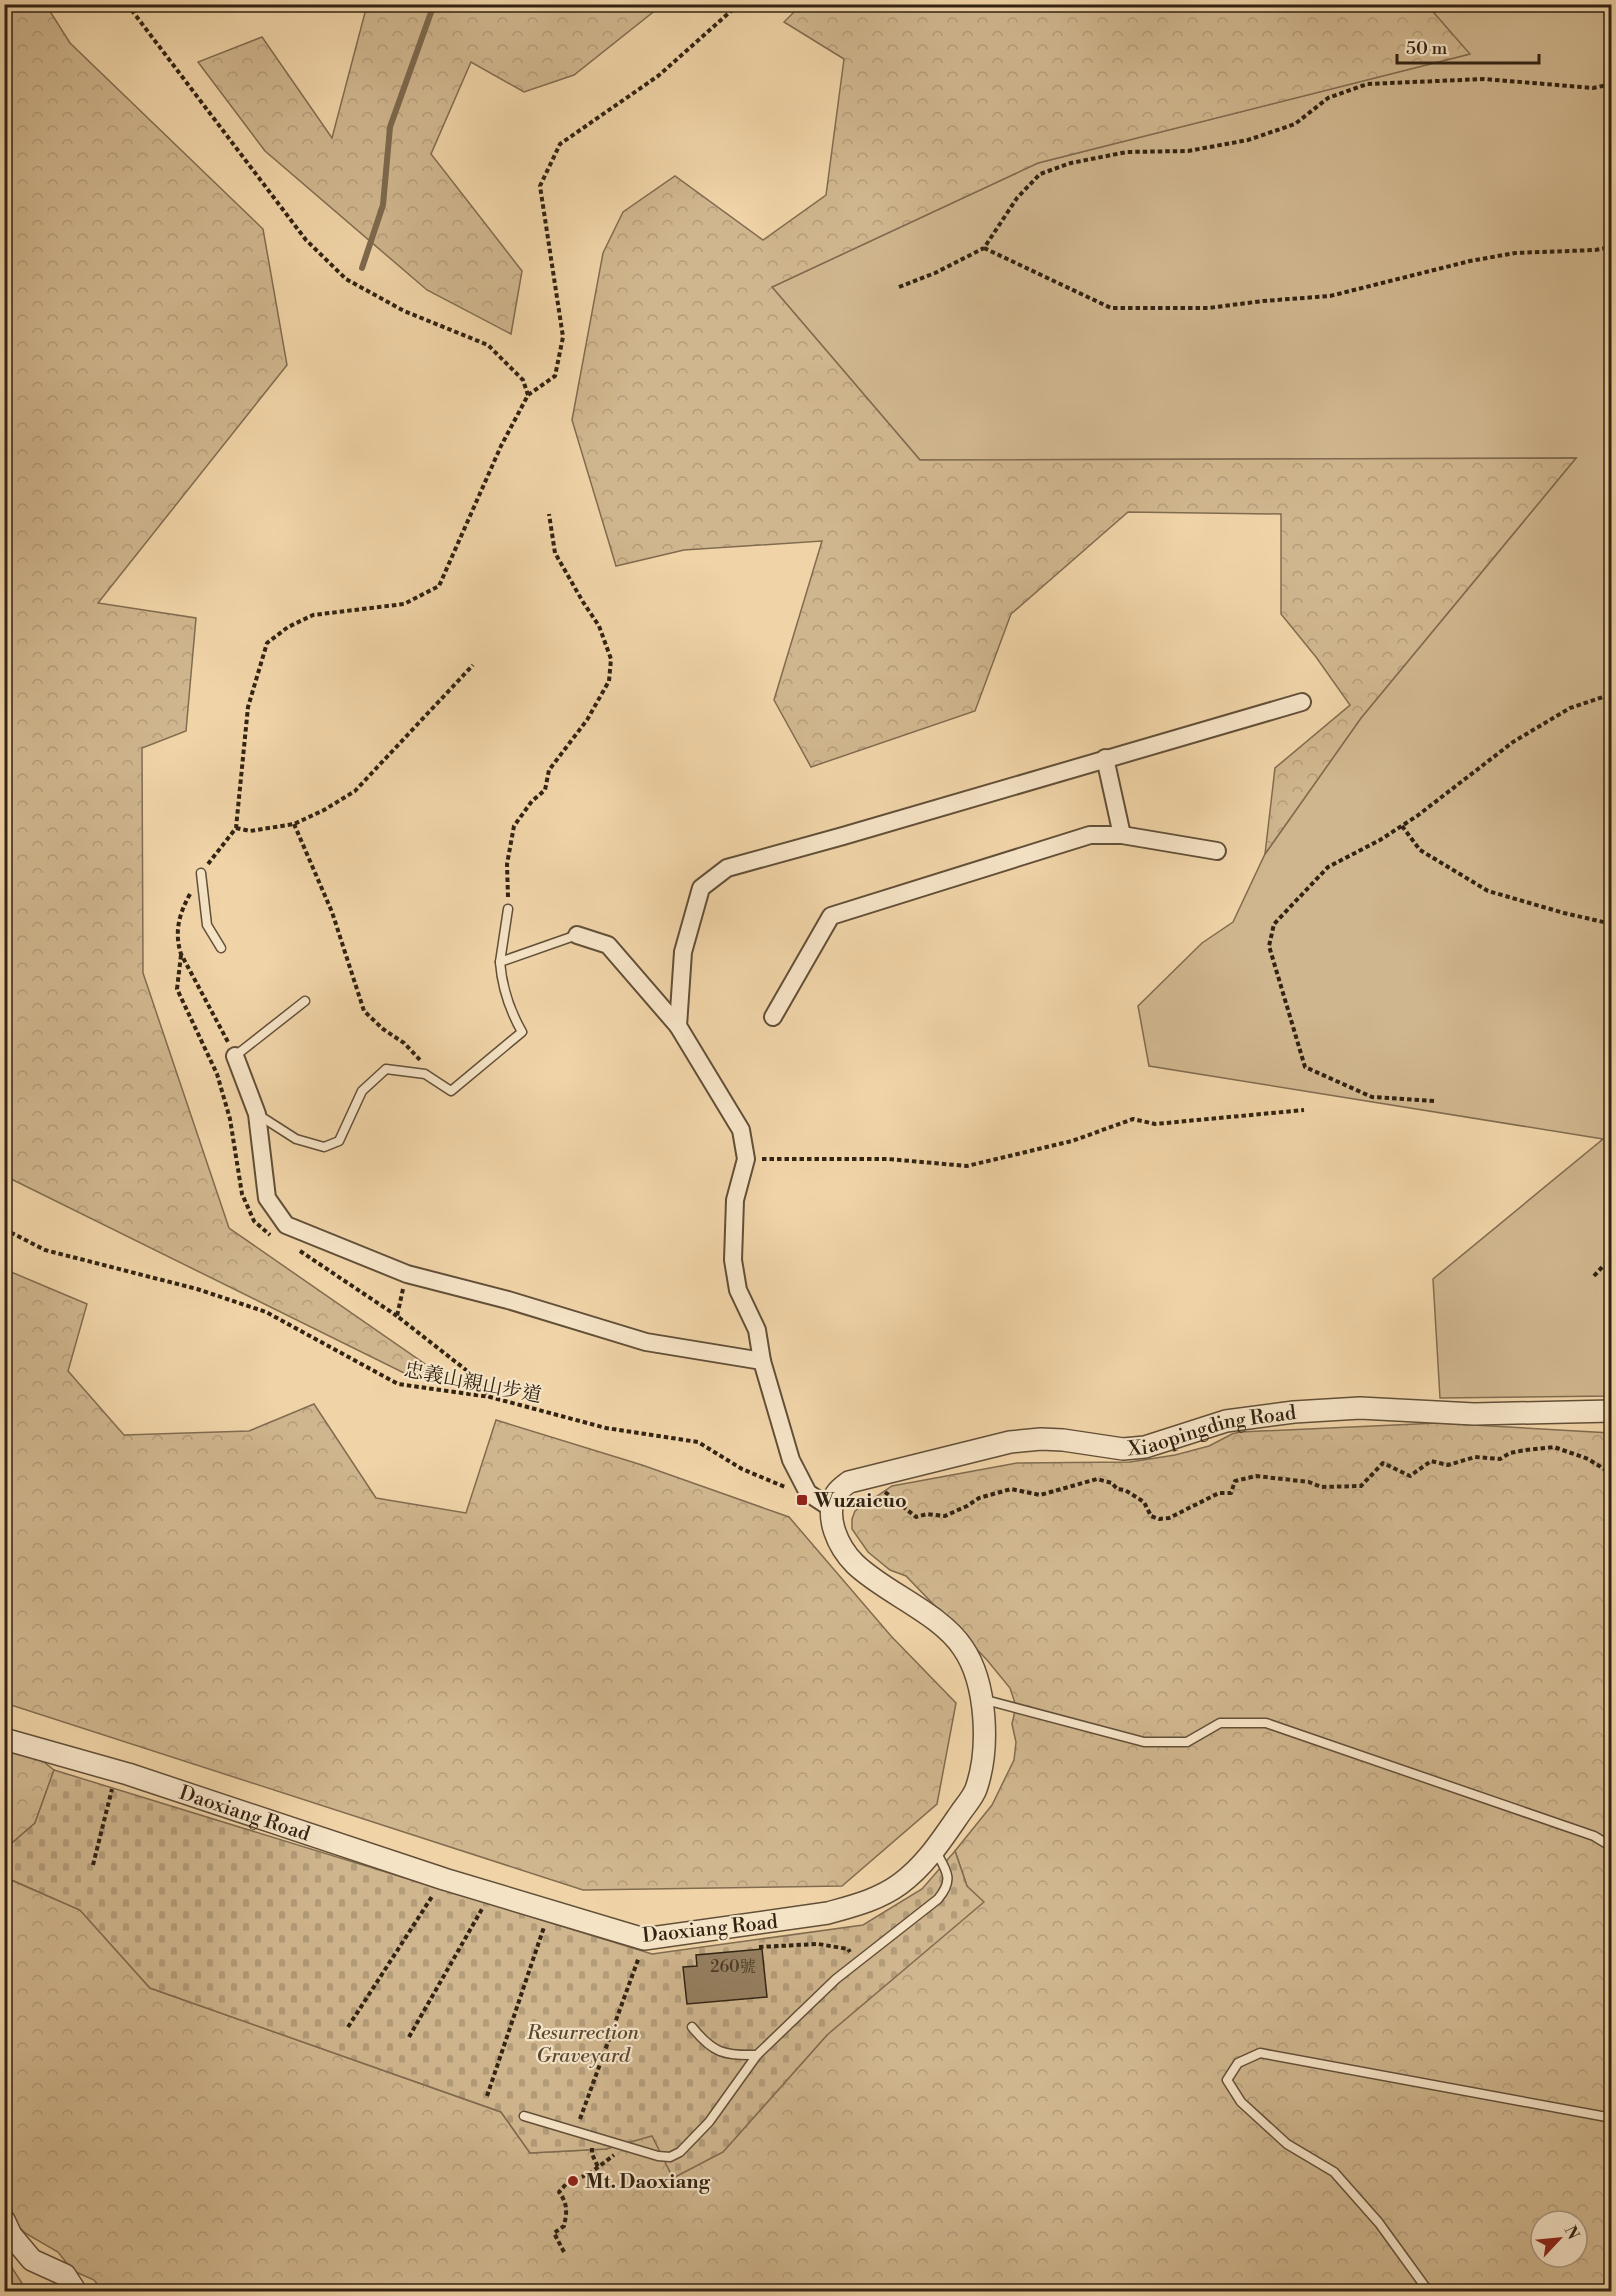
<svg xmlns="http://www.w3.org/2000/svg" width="1616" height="2296" font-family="'Libre Bodoni','Noto Serif TC',serif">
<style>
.green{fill:#d0b68e;stroke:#816c50;stroke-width:1.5}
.forest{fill:url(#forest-crowns);stroke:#816c50;stroke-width:1.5;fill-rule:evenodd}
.cemetery{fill:url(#cemetery-stones);stroke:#816c50;stroke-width:1.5}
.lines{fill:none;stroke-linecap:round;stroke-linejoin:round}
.stream{stroke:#7d694e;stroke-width:6}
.building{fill:#957f60;stroke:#322313;stroke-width:1.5}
.service-casing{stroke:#624f38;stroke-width:11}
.minor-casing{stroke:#624f38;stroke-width:20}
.tertiary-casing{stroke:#624f38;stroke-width:24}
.path{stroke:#322313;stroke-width:4;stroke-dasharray:4.5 3;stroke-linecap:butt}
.service{stroke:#f5e3c6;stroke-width:8}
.minor{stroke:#f5e3c6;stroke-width:16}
.tertiary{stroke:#f5e3c6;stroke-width:21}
.poi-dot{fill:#8f2418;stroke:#f5e3c6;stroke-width:2}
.labels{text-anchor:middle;stroke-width:4.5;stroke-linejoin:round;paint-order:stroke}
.number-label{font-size:16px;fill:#4b3a26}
.street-label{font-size:20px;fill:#322313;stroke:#f5e3c6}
.poi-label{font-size:20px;font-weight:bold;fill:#322313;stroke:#f5e3c6;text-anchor:start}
.park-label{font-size:20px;font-style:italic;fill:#5a4832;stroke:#f5e3c6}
</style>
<defs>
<pattern id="forest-crowns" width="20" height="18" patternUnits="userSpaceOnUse" patternTransform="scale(1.5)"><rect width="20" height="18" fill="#d0b68e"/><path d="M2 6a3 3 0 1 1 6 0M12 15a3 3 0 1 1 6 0" fill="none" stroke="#b39c7a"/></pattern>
<pattern id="cemetery-stones" width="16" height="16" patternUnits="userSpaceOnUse" patternTransform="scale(1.5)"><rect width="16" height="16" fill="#d0b68e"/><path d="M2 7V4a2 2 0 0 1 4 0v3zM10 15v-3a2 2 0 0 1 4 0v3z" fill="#b39c7a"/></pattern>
</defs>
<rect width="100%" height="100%" fill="#f0d4a7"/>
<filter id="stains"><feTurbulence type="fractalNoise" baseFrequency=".00333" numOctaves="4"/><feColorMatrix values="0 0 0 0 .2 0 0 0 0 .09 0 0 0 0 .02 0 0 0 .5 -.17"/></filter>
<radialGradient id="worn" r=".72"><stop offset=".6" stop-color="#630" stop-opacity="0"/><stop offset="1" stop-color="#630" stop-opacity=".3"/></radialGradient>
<polygon class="green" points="1427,5 1611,5 1611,1396 1440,1398 1433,1279 1603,1139 1149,1066 1138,1006 1202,943 1233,922 1265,854 1361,718 1576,458 920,460 772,287 1038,163 1469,54"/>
<g class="forest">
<polygon points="4,5 46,5 70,43 263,229 287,365 98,603 196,618 186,731 142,748 143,973 229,1228 435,1371 404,1373 5,1176"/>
<polygon points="367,5 662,5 574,75 524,92 471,62 431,154 522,271 511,334 427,290 265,151 198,62 262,37 332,138"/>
<polygon points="1427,5 1470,54 1038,163 772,287 920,460 1576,458 1361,718 1265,854 1275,768 1350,705 1316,657 1281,614 1281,514 1128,512 1011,614 975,711 811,767 774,700 822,541 684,550 616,566 572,420 603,253 623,212 675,176 763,240 826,195 844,59 784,22 801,5"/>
<polygon points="4,1269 87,1304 68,1371 124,1435 249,1431 314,1404 376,1498 466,1513 496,1420 642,1465 789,1517 891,1636 956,1703 937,1804 842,1886 583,1890 8,1704 5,1705"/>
<path d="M1438 1423 1611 1433V2291H103L94 2280 76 2272 69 2266 58 2252 25 2233 5 2213 4 1877 80 1910 150 1988 501 2112 530 2153 606 2149 652 2135 673 2178 723 2152 827 2035 967 1886 955 1851 992 1805 1014 1760 1016 1742 1012 1724 1016 1706 1010 1688 987 1660 906 1576 890 1570 868 1552 852 1529V1519L855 1511 892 1486 1017 1463 1130 1462 1175 1455 1209 1446 1232 1434 1240 1432ZM1541 2221H1577V2257H1541Z"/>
<polygon points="17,1741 54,1770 35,1823 5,1849 5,1743"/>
<polygon points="5,2257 27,2291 5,2291"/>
</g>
<polygon class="cemetery" points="54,1770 652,1954 863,1925 922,1889 955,1851 967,1886 984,1902 827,2035 723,2152 673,2178 652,2136 606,2149 530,2153 501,2112 150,1988 80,1910 5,1877 5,1849 35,1823"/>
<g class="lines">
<polyline class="stream" points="362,268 383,205 390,127 434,4"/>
</g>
<polygon class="building" points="762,1949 767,1997 687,2004 683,1967 697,1966 696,1955"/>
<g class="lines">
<g class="service-casing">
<g id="service">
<polyline points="201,873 207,925 221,948"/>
<polyline points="508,909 500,962 577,935"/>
<polyline points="235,1056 305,1001"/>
<path d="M257 1114 296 1139 324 1147 339 1141 362 1091 386 1069 425 1074 451 1091 522 1032C509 1009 502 988 500 962"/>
<polyline points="982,1699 1144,1742 1187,1742 1220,1723 1266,1723 1594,1836 1612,1847"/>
<path d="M692 2027C713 2053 724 2056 757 2055"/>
<path d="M524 2116 658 2156 670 2157 680 2152 709 2122 757 2055 836 1979 938 1899C955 1879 946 1870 935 1850"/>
<polyline points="1429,2292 1379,2223 1334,2172 1287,2144 1241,2102 1227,2080 1238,2063 1260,2053 1612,2118"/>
</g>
</g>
<g class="minor-casing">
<g id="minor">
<polyline points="1122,835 1217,851"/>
<polyline points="577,935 608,945 678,1026"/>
<polyline points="773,1017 831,916 1090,835 1122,835 1105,758"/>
<polyline points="235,1056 257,1114 267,1198 286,1225 407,1274 508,1300 646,1342 762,1361 791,1460 808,1493 831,1508"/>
<polyline points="762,1361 757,1330 738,1290 733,1260 735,1200 746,1159 741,1130 678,1026 683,952 701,888 727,868 843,836 1302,702"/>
</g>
</g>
<g class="tertiary-casing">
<g id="tertiary">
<path id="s1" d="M4 1739 128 1774 444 1879 644 1939 828 1913C853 1906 878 1900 900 1884 926 1865 943 1838 961 1812 966 1805 973 1797 976 1789 990 1749 987 1683 963 1648 940 1613 885 1593 855 1564 838 1547 824 1517 836 1494 839 1489 845 1485 849 1482L1010 1442 1041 1439 1063 1440 1123 1449 1145 1447 1226 1421 1294 1412 1360 1408 1474 1414 1612 1411"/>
<polyline points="4,2220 11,2235 32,2260 65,2275 76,2292"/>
</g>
</g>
<g class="path">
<polyline points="127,4 306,240 346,279 404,311 488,345 523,380 528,395"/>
<polyline points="984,248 1111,308 1208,308 1263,301 1330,296 1470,261 1515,253 1595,250 1612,247"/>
<polyline points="899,287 935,273 984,248 1017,198 1040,174 1071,163 1127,152 1188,151 1248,140 1295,124 1328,98 1367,84 1484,79 1593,88 1612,84"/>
<polyline points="294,824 332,912 364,1011 383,1029 404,1043 420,1060"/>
<polyline points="1402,826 1420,850 1488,891 1564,913 1612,924"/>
<polyline points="236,828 250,831 294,824 324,810 355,791 473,665"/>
<polyline points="208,864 236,828 248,707 267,643 288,627 313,615 404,604 439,586 501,446 528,395 555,376 563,337 540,186 560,144 658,76 739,4"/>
<path d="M190 894C179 914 174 932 181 954L228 1042"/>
<polyline points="508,897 507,864 514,826 532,801 545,790 549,770 587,720 609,681 611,659 599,626 583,602 555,553 549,514"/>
<polyline points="181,955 177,989 217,1074 230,1119 242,1194 254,1221 270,1235"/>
<polyline points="1434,1101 1372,1097 1305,1067 1269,946 1274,924 1328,867 1380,840 1417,816 1513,742 1570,708 1612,694"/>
<polyline points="762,1159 888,1159 967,1166 1072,1141 1133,1119 1155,1124 1304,1110"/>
<polyline points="4,1229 45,1250 197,1289 266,1312 398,1384 490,1397 606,1428 698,1442 742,1469 785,1487"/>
<polyline points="300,1251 397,1316"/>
<polyline points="1594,1276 1604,1265 1612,1262"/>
<polyline points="403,1289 397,1316 466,1370 490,1397"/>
<polyline points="885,1492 916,1517 927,1514 945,1516 967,1506 979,1498 1011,1489 1040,1495 1097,1479 1112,1483 1117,1489 1125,1490 1144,1502 1151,1516 1159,1519 1169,1518 1219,1493 1231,1493 1235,1481 1256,1476 1309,1482 1321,1487 1361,1486 1383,1463 1410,1476 1431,1461 1448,1465 1475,1457 1500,1459 1510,1453 1525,1450 1554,1447 1588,1459 1612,1474"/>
<polyline points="93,1865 112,1789"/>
<polyline points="759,1947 818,1944 848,1949 850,1952"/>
<polyline points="348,2027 433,1895"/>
<polyline points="409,2037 482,1909"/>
<polyline points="487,2096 544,1927"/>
<polyline points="580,2119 639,1957"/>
<polyline points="592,2148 592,2154 598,2167"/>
<path d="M564 2252 554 2233 564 2226C567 2212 568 2204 559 2192L567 2183 589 2174 614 2155"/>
</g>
<use href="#service" class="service"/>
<use href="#minor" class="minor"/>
<use href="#tertiary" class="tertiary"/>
</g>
<g class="poi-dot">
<rect x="796" y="1494" width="12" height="12" rx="3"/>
<circle cx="573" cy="2181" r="6"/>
</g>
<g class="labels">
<g class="number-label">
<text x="733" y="1972">260號</text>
</g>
<g class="street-label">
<text transform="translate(473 1382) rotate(11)" y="7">忠義山親山步道</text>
<text dy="7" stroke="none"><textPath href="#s1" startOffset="1806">Xiaopingding Road</textPath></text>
<text dy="7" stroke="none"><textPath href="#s1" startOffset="252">Daoxiang Road</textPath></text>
<text transform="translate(710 1928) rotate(-6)" y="7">Daoxiang Road</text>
</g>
<g class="poi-label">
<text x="814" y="1507">Wuzaicuo</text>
<text x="585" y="2188">Mt. Daoxiang</text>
</g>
<g class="park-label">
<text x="583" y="2039">Resurrection<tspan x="583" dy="23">Graveyard</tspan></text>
</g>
</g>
<rect width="1616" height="2296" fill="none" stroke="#f0d4a7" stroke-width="24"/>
<rect x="6" y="6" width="1604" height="2284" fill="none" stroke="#322313" stroke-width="3"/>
<rect x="12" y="12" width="1592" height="2272" fill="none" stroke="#322313" stroke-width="1.5"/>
<g transform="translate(1559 2239) rotate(64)"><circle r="28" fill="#f5e3c6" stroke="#a7967e" stroke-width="1.5"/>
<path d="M0-4.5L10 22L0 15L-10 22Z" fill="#8f2418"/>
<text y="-9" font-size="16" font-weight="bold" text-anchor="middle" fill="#322313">N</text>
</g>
<path d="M1397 54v9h142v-9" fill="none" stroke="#322313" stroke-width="3"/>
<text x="1406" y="54" font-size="18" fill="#322313" stroke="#f5e3c6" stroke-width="4.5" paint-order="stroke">50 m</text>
<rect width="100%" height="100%" filter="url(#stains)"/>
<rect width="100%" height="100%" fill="url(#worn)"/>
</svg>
